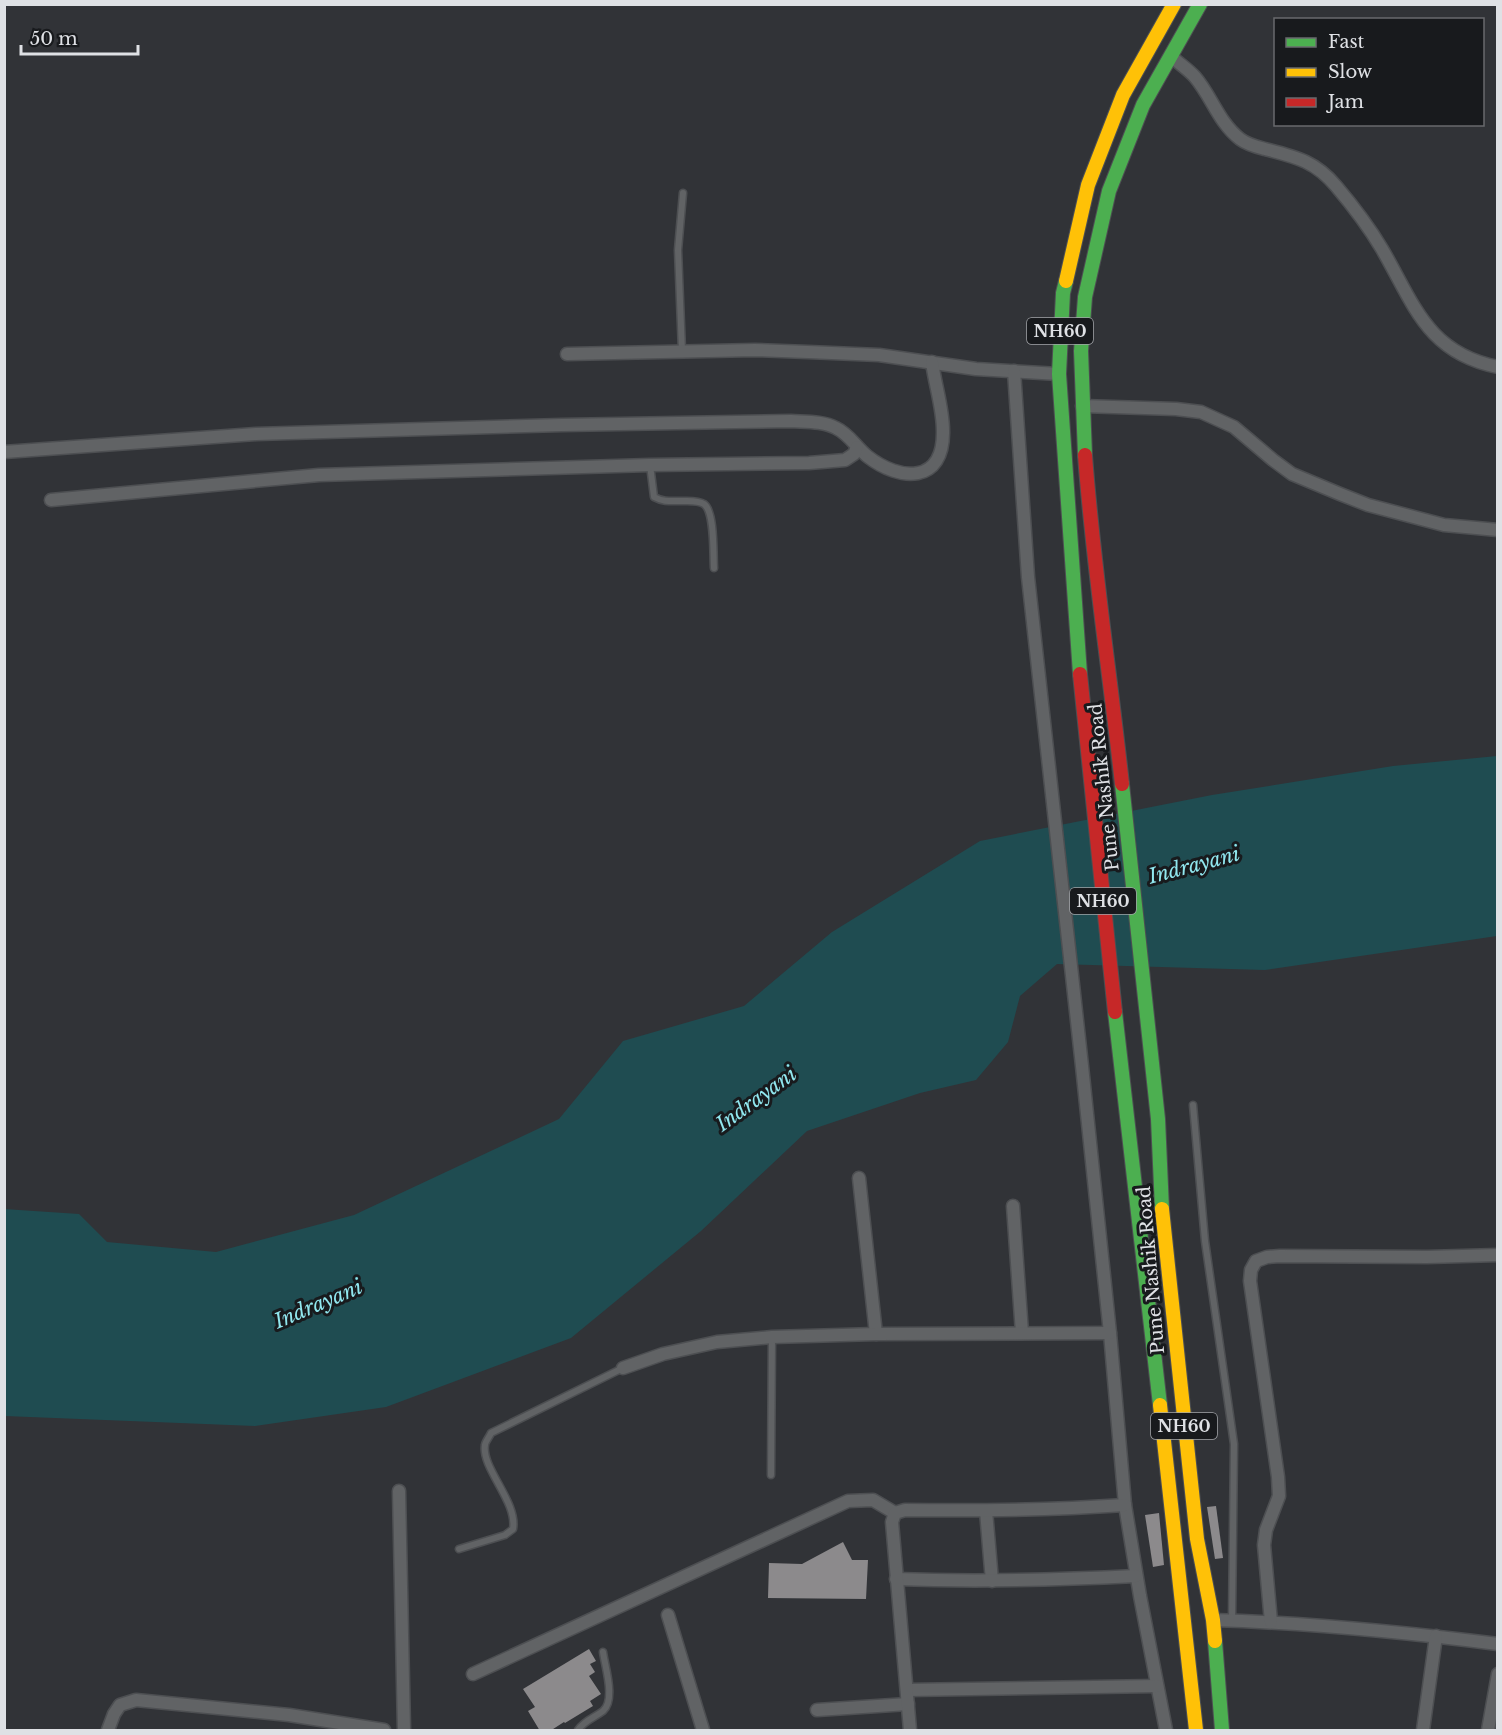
<svg xmlns="http://www.w3.org/2000/svg" width="1502" height="1735" font-family="'Libre Baskerville',serif">
<style>
.water{fill:#1f4c51}
.building{fill:#8c8a8c}
.lines{fill:none;stroke-linecap:round;stroke-linejoin:round}
.lane-casing{stroke:#4d4f52;stroke-width:9}
.street-casing{stroke:#4d4f52;stroke-width:15}
.fast-casing{stroke:#4d4f52;stroke-width:16}
.slow-casing{stroke:#4d4f52;stroke-width:16}
.jam-casing{stroke:#4d4f52;stroke-width:16}
.lane{stroke:#616365;stroke-width:6}
.street{stroke:#616365;stroke-width:12}
.fast{stroke:#4caf50;stroke-width:14}
.slow{stroke:#ffc107;stroke-width:14}
.jam{stroke:#c62828;stroke-width:14}
.labels{text-anchor:middle;stroke-width:6;stroke-linejoin:round;paint-order:stroke}
.shield{fill:#181a1d;stroke:#a3a5a9;stroke-width:1.5}
.shield-label{font-size:16px;font-weight:bold;fill:#dfe1e5}
.street-label{font-size:18px;fill:#dfe1e5;stroke:#181a1d}
.water-label{font-size:20px;font-style:italic;fill:#91e7ef;stroke:#181a1d}
</style>
<rect width="100%" height="100%" fill="#313337"/>
<polygon class="water" points="1497,756 1497,936 1265,970 1057,964 1020,996 1008,1042 976,1080 920,1093 807,1131 701,1231 571,1338 386,1407 255,1426 5,1416 4,1209 79,1214 107,1242 216,1252 354,1215 559,1119 623,1041 744,1006 832,932 980,841 1212,795 1393,766"/>
<g class="building">
<polygon points="1216,1506 1223,1558 1215,1559 1207,1507"/>
<polygon points="1159,1513 1164,1565 1153,1567 1145,1515"/>
<polygon points="843,1542 852,1560 868,1560 866,1599 768,1598 769,1563 802,1564"/>
<polygon points="589,1649 596,1661 590,1664 595,1672 589,1676 601,1694 590,1701 593,1706 565,1723 564,1722 550,1731 540,1731 528,1711 535,1707 523,1689"/>
</g>
<g class="lines">
<g class="lane-casing">
<g id="lane">
<polyline points="682,351 678,250 683,193"/>
<path d="M650 465 654 497C663 502 671 501 681 501 688 501 698 500 704 504 715 512 713 554 714 568"/>
<polyline points="1193,1105 1205,1241 1234,1444 1232,1621"/>
<polyline points="771,1475 772,1337"/>
<path d="M459 1549 505 1535 513 1529C518 1502 481 1468 485 1445 485 1442 490 1436 491 1433L623 1368"/>
<path d="M578 1730C585 1720 594 1718 603 1711 616 1700 605 1667 603 1652"/>
</g>
</g>
<g class="street-casing">
<g id="street">
<path d="M1171 56C1178 63 1188 69 1195 77 1212 97 1219 123 1240 139 1248 145 1257 147 1265 149 1296 157 1315 161 1336 186 1353 206 1369 227 1382 249 1414 304 1427 353 1498 367"/>
<polyline points="567,354 755,350 808,352 879,355 976,369 1059,374"/>
<polyline points="1014,371 1028,577 1082,1066 1110,1333 1125,1505 1140,1596 1166,1730"/>
<polyline points="1082,406 1176,409 1201,412 1234,427 1273,460 1292,474 1340,494 1368,505 1444,525 1498,530"/>
<path d="M4 452 256 434 562 425 791 421C806 422 823 421 836 428 849 434 856 447 867 456 900 482 944 484 943 431 943 408 935 385 932 362"/>
<polyline points="51,500 319,475 650,465 809,463 845,460 854,454 857,447"/>
<polyline points="859,1178 876,1334"/>
<polyline points="1013,1206 1022,1333"/>
<polyline points="623,1368 663,1354 717,1342 772,1337 876,1334 1110,1333"/>
<polyline points="399,1491 404,1730"/>
<polyline points="986,1511 992,1581"/>
<path d="M896 1579C976 1582 1056 1580 1136 1576"/>
<polyline points="668,1615 703,1730"/>
<path d="M1213 1620C1308 1623 1403 1632 1498 1644"/>
<polyline points="1271,1622 1264,1545 1266,1530 1279,1496 1278,1477 1250,1281 1251,1270 1256,1261 1267,1257 1280,1256 1427,1257 1498,1255"/>
<polyline points="473,1674 848,1501 873,1500 895,1513"/>
<polyline points="907,1690 1157,1686"/>
<polyline points="817,1710 908,1704"/>
<polyline points="108,1730 114,1714 120,1705 136,1700 289,1715 384,1730"/>
<path d="M910 1730 892 1522 895 1513 905 1510C979 1511 1052 1510 1125 1505"/>
<polyline points="1423,1730 1436,1636"/>
<polyline points="1488,1730 1498,1674"/>
</g>
</g>
<g class="fast-casing">
<g id="fast">
<polyline points="1066,281 1063,293 1059,374 1080,674"/>
<polyline points="1085,455 1081,351 1085,297 1109,191 1143,105 1200,4"/>
<polyline points="1122,784 1158,1119 1162,1209"/>
<polyline points="1115,1012 1160,1405"/>
<polyline points="1215,1641 1222,1730"/>
</g>
</g>
<g class="slow-casing">
<g id="slow">
<polyline points="1066,281 1088,185 1123,95 1174,4"/>
<polyline points="1162,1209 1197,1539 1213,1620 1215,1641"/>
<polyline points="1160,1405 1196,1730"/>
</g>
</g>
<g class="jam-casing">
<g id="jam">
<path d="M1085 455C1093 565 1110 674 1122 784"/>
<polyline points="1080,674 1115,1012"/>
</g>
</g>
<use href="#lane" class="lane"/>
<use href="#street" class="street"/>
<use href="#fast" class="fast"/>
<use href="#slow" class="slow"/>
<use href="#jam" class="jam"/>
</g>
<g class="labels">
<g class="shield">
<rect x="1027" y="318" width="66" height="26" rx="4.5"/>
<rect x="1070" y="888" width="66" height="26" rx="4.5"/>
<rect x="1151" y="1413" width="66" height="26" rx="4.5"/>
</g>
<g class="shield-label">
<text x="1060" y="337">NH60</text>
<text x="1103" y="907">NH60</text>
<text x="1184" y="1432">NH60</text>
</g>
<g class="street-label">
<text transform="translate(1104 787) rotate(-96)" y="6">Pune Nashik Road</text>
<text transform="translate(1151 1270) rotate(-95)" y="6">Pune Nashik Road</text>
</g>
<g class="water-label">
<text transform="translate(1194 865) rotate(-15)" y="7">Indrayani</text>
<text transform="translate(756 1099) rotate(-36)" y="7">Indrayani</text>
<text transform="translate(318 1304) rotate(-23)" y="7">Indrayani</text>
</g>
</g>
<rect width="1502" height="1735" fill="none" stroke="#dfe1e5" stroke-width="12"/>
<rect x="1274" y="18" width="210" height="108" fill="#181a1d" stroke="#686a6d" stroke-width="1.5"/>
<rect x="1286" y="38" width="30" height="9" fill="#4caf50" stroke="#686a6d" stroke-width="1.5"/>
<text x="1328" y="48" font-size="18" fill="#dfe1e5">Fast</text>
<rect x="1286" y="68" width="30" height="9" fill="#ffc107" stroke="#686a6d" stroke-width="1.5"/>
<text x="1328" y="78" font-size="18" fill="#dfe1e5">Slow</text>
<rect x="1286" y="98" width="30" height="9" fill="#c62828" stroke="#686a6d" stroke-width="1.5"/>
<text x="1328" y="108" font-size="18" fill="#dfe1e5">Jam</text>
<path d="M21 45v9h117v-9" fill="none" stroke="#dfe1e5" stroke-width="3"/>
<text x="30" y="45" font-size="18" fill="#dfe1e5" stroke="#181a1d" stroke-width="4.5" paint-order="stroke">50 m</text>
</svg>
